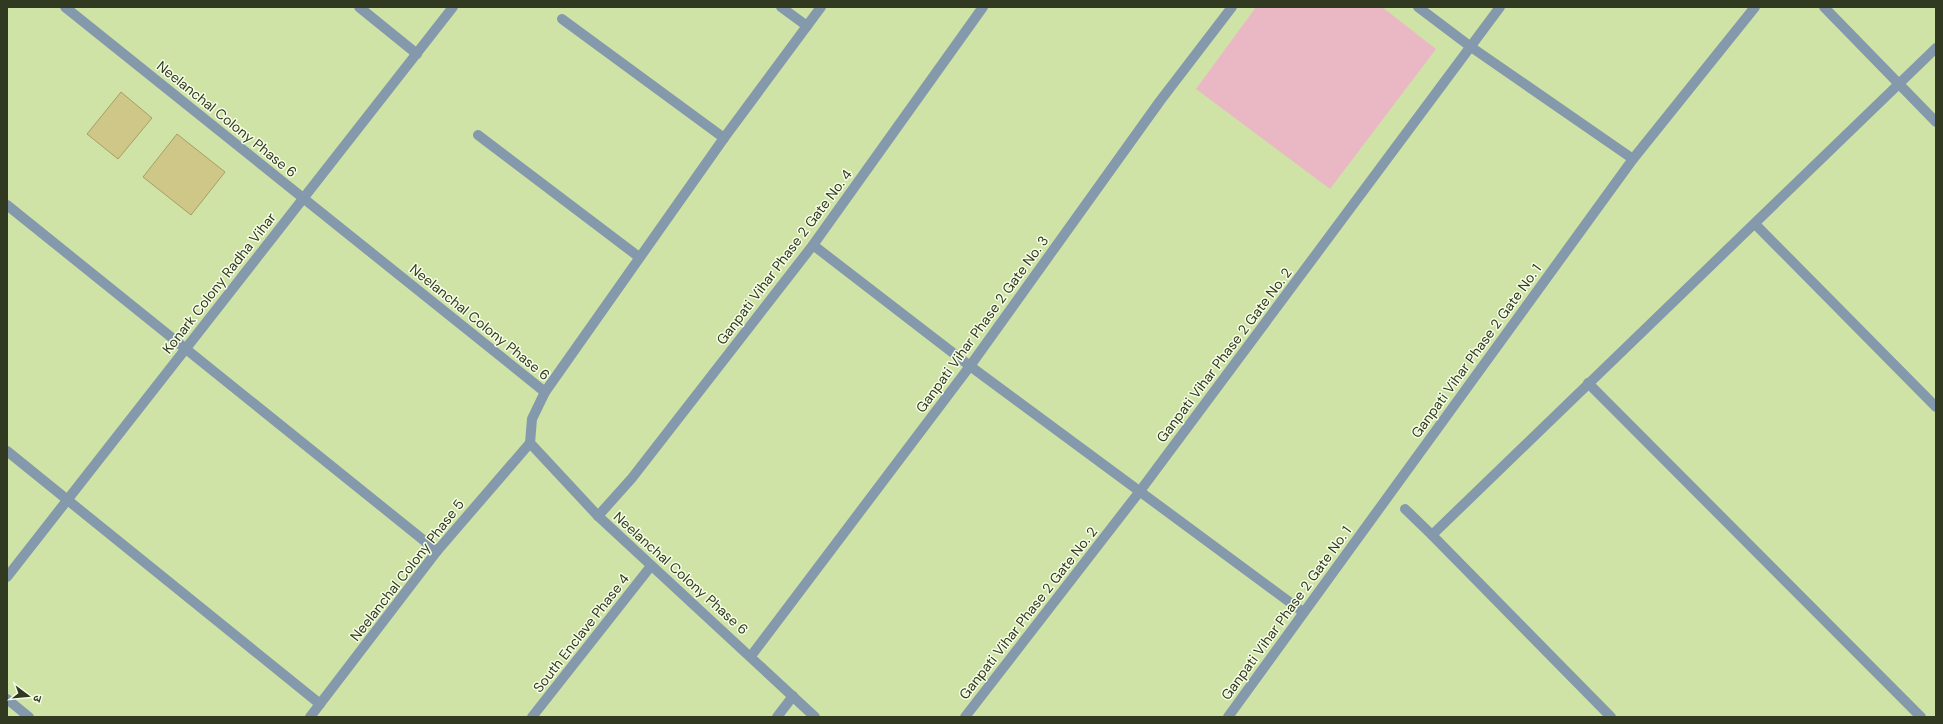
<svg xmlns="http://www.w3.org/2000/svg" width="1943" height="724" font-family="'DM Sans','Noto Sans Devanagari',sans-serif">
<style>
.green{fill:#eab8c4}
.building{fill:#cec788;stroke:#a69f62}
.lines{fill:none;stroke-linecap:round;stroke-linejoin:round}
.street{stroke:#849aac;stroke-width:10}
.labels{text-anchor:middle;stroke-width:3;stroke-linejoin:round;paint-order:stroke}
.street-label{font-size:14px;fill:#323921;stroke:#f6fee6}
</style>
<rect width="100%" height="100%" fill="#cfe3a6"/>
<polygon class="green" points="1256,7 1382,7 1436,49 1330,189 1196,89"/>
<g class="building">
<polygon points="121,92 152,118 118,159 87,134"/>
<polygon points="177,134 225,172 191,215 143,177"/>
</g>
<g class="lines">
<g class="street">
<polyline points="65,7 545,392 532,419 530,443 598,516 815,717"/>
<polyline points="359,7 417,54"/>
<polyline points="781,7 807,26"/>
<polyline points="1418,7 1471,47 1633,159"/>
<polyline points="1824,7 1936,122"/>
<polyline points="562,19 724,138"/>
<polyline points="478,135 639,257"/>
<polyline points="7,205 437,551"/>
<polyline points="1755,224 1936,407"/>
<polyline points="813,245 970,366 1303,612"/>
<polyline points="1588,383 1921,717"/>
<polyline points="545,392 724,138 821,7"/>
<polyline points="7,451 320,704"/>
<polyline points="1405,509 1432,535"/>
<polyline points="598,516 632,478 813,245 983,7"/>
<polyline points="7,577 453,7"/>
<polyline points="751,656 970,366 1160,101 1232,7"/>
<polyline points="7,699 29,717"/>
<polyline points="310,717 437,551 530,443"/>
<polyline points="532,717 651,566"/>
<polyline points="777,717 793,696"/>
<polyline points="965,717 1140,491 1500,7"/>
<polyline points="1228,717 1633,159 1755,7"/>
<polyline points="1611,717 1432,535 1936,48"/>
</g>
</g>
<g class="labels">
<g class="street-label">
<text transform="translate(227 119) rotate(39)" y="5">Neelanchal Colony Phase 6</text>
<text transform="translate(784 257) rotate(-53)" y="5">Ganpati Vihar Phase 2 Gate No. 4</text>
<text transform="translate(219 283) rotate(-52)" y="5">Konark Colony Radha Vihar</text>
<text transform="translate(480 322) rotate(39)" y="5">Neelanchal Colony Phase 6</text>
<text transform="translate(982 324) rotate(-54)" y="5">Ganpati Vihar Phase 2 Gate No. 3</text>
<text transform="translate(1476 351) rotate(-54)" y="5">Ganpati Vihar Phase 2 Gate No. 1</text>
<text transform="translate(1224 355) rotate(-53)" y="5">Ganpati Vihar Phase 2 Gate No. 2</text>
<text transform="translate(407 570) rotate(-52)" y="5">Neelanchal Colony Phase 5</text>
<text transform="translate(681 573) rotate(42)" y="5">Neelanchal Colony Phase 6</text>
<text transform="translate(1028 613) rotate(-52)" y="5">Ganpati Vihar Phase 2 Gate No. 2</text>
<text transform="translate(1286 613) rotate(-54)" y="5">Ganpati Vihar Phase 2 Gate No. 1</text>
<text transform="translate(581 633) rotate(-52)" y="5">South Enclave Phase 4</text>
</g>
</g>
<rect width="1943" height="724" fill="none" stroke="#323921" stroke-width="16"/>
<g transform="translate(28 696) rotate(106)" stroke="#f6fee6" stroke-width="3" paint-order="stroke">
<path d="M0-3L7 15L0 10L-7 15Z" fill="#323921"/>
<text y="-6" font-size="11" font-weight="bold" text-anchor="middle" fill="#323921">उ</text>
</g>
</svg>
